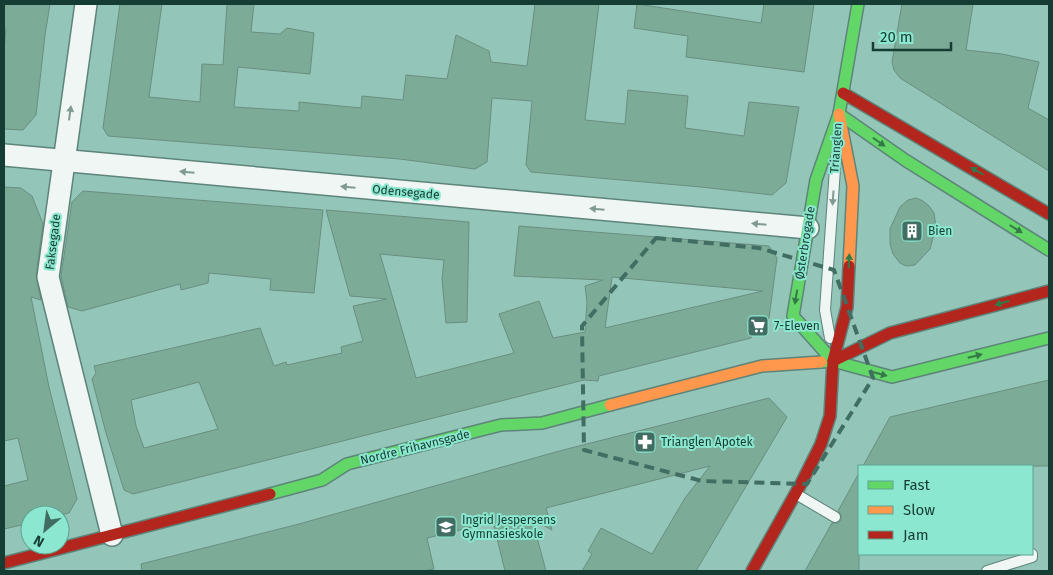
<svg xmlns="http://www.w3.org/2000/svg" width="1053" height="575" font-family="'Fira Sans',sans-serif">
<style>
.building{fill:#7cac98;stroke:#6a8e80;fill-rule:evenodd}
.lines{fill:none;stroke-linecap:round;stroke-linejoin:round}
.lane-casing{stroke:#5e847a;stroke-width:12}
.street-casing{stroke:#5e847a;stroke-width:24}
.fast-casing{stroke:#5e847a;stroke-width:14}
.slow-casing{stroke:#5e847a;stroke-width:14}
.jam-casing{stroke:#5e847a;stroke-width:14}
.lane{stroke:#eff6f4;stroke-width:10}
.street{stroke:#eff6f4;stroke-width:21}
.fast{stroke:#63d668;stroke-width:11}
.slow{stroke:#ff974d;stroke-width:11}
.jam{stroke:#b3261e;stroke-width:11}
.oneway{fill:#829a94}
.oneway2{fill:#347a48}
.marked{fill:none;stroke:#416d62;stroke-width:4;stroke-dasharray:10 6;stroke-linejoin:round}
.labels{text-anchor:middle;stroke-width:4;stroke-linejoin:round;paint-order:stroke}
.street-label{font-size:12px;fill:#153d33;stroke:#8be7cf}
.poi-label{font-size:12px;fill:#153d33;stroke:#8be7cf;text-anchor:start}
</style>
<rect width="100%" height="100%" fill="#93c5b8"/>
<g class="building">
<polygon points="4,4 50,4 45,35 36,115 23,130 4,129 4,51 6,28 4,28"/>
<polygon points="120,4 162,4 149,97 200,102 202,64 223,65 227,4 254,4 251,32 280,34 287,28 314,33 310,74 238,67 234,107 299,111 299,102 361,108 362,96 403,100 406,75 447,79 456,35 489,51 491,62 527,66 535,4 599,4 585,120 625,124 628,90 688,96 685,128 744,136 749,102 799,107 786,183 772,195 701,187 531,172 526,165 532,101 492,98 487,162 475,169 400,159 108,136 103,128"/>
<polygon points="637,4 761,23 764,4 814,4 804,72 686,57 688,36 634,28"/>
<polygon points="902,4 973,4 966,50 1002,54 1039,62 1028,108 1049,120 1049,171 900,78 894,70 892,62"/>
<polygon points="4,187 21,188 32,196 43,224 36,276 41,300 31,297 49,387 77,499 69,513 60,515 30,515 30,523 4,529 4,486 28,480 18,438 4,441"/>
<polygon points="83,191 323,210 314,293 270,290 271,279 209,273 208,283 181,290 180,284 82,311 68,307 61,276 72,202"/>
<polygon points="916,198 923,201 929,206 934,213 936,227 930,249 915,265 906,266 900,263 893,254 890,244 890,229 900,207 908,200"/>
<path d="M326 210 469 222 467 322 446 323 442 279 444 260 380 254 416 378 514 353 499 314 539 301 553 338 585 332 587 302 585 286 603 280 514 276 519 226 769 246 777 258 769 318 751 338 599 376 598 381 584 380 133 494 124 490 106 433 92 379 96 373 94 366 260 328 274 366 286 362 287 365 342 353 341 347 363 341 353 306 387 299 350 296ZM612 277 763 291 605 328ZM199 382 218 429 144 448 136 426 131 400Z"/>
<polygon points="1049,380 1049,466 863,466 890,417"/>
<polygon points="769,398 787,417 696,571 582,571 592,554 588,551 601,528 652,554 685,498 710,466 546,508 552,530 532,519 546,571 505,571 493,522 427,538 434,569 423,571 142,571 141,564 299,524 563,450"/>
<polygon points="859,473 859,571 805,571 832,523 838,523 841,520 841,514 838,511"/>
</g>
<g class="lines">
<g class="lane-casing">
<g id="lane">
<polyline points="830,338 825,310 836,155"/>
<polyline points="796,494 835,517"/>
<polyline points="987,571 1032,557 1032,554"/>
</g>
</g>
<g class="street-casing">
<g id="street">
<polyline points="86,4 48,277 112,535"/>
<polyline points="4,155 808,228"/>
</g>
</g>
<g class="fast-casing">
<g id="fast">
<polyline points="839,114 905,160 1049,250"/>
<polyline points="833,361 793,316 816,180 839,114 858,4"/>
<polyline points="821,362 833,361 892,377 1049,338"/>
<polyline points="270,494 322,480 347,464 501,425 542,423 610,405"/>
</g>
</g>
<g class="slow-casing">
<g id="slow">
<polyline points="839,114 853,186 849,266"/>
<polyline points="610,405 762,366 821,362"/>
</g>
</g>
<g class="jam-casing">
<g id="jam">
<polyline points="843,93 1049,214"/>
<polyline points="833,361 890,333 1049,291"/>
<polyline points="4,563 270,494"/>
<polyline points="752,571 802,482 821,444 830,416 833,361 847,307 849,266"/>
</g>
</g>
<use href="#lane" class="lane"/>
<use href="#street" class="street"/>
<use href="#fast" class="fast"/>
<use href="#slow" class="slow"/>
<use href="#jam" class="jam"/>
</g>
<defs><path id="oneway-solid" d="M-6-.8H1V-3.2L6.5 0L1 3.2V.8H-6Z" transform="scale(1.25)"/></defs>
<g class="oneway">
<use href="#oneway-solid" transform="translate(70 113) rotate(-82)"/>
<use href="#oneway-solid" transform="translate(187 172) rotate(-175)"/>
<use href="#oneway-solid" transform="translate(348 187) rotate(-175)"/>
<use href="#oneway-solid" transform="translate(833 198) rotate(94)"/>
<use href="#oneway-solid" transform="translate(597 209) rotate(-175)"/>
<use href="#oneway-solid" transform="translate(759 224) rotate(-175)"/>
</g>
<g class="oneway2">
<use href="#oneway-solid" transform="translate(879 142) rotate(35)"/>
<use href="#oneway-solid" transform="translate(977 171) rotate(-150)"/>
<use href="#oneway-solid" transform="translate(1016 229) rotate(32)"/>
<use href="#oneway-solid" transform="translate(849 261) rotate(-87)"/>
<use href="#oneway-solid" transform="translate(796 297) rotate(99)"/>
<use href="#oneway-solid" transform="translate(1002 303) rotate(165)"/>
<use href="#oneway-solid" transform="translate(975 356) rotate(-14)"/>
<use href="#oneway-solid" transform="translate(880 374) rotate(15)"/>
</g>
<path class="marked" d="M656 238 759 248 834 270 873 378 807 484 702 481 584 450 582 326Z"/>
<defs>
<g id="building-square" transform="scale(1.125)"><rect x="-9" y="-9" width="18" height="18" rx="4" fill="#416d62" stroke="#8be7cf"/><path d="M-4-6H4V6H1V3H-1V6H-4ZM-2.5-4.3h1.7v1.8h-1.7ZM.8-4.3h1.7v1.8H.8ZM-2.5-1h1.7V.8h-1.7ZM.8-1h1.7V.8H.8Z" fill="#fff"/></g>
<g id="supermarket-square" transform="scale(1.125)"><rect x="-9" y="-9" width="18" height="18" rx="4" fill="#416d62" stroke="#8be7cf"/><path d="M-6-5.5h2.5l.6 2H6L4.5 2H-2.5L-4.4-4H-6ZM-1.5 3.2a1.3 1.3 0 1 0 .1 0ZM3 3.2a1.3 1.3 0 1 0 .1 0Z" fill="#fff"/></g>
<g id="pharmacy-square" transform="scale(1.125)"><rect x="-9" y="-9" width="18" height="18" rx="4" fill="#416d62" stroke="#8be7cf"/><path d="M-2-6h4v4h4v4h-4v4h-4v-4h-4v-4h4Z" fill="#fff"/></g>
<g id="school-square" transform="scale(1.125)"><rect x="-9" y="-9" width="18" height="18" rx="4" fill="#416d62" stroke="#8be7cf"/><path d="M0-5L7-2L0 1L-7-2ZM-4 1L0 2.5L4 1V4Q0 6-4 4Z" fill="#fff"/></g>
</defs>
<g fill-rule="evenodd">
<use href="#building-square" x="912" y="231"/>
<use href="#supermarket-square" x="758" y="326"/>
<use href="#pharmacy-square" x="645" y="442"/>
<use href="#school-square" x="446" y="527"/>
</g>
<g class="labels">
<g class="street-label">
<text transform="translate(836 148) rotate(-86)" y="4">Trianglen</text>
<text transform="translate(406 192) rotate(5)" y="4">Odensegade</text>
<text transform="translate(53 242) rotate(-83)" y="4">Faksegade</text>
<text transform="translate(805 243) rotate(-81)" y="4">Østerbrogade</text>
<text transform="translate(415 447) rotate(-14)" y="4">Nordre Frihavnsgade</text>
</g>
<g class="poi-label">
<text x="928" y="235">Bien</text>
<text x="774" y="330">7-Eleven</text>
<text x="661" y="446">Trianglen Apotek</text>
<text x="462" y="524">Ingrid Jespersens<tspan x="462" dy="14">Gymnasieskole</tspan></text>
</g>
</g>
<rect width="1053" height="575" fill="none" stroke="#153d33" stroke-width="10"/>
<rect x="858" y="465" width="175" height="90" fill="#8be7cf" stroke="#5ca391"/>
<rect x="868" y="481" width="25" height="8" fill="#63d668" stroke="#5ca391"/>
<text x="903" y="490" font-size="15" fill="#153d33">Fast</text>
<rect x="868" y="506" width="25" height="8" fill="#ff974d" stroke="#5ca391"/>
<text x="903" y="515" font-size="15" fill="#153d33">Slow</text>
<rect x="868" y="531" width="25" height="8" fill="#b3261e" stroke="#5ca391"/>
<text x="903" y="540" font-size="15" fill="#153d33">Jam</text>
<g transform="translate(45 530) rotate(209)"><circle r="24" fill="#8be7cf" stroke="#5ca391"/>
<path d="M0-4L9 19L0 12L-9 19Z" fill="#416d62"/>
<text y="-8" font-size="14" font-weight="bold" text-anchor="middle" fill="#153d33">N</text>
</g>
<path d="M873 42v8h78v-8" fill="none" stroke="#153d33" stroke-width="2.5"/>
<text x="880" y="42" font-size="15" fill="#153d33" stroke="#8be7cf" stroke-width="4" paint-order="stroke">20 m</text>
</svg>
